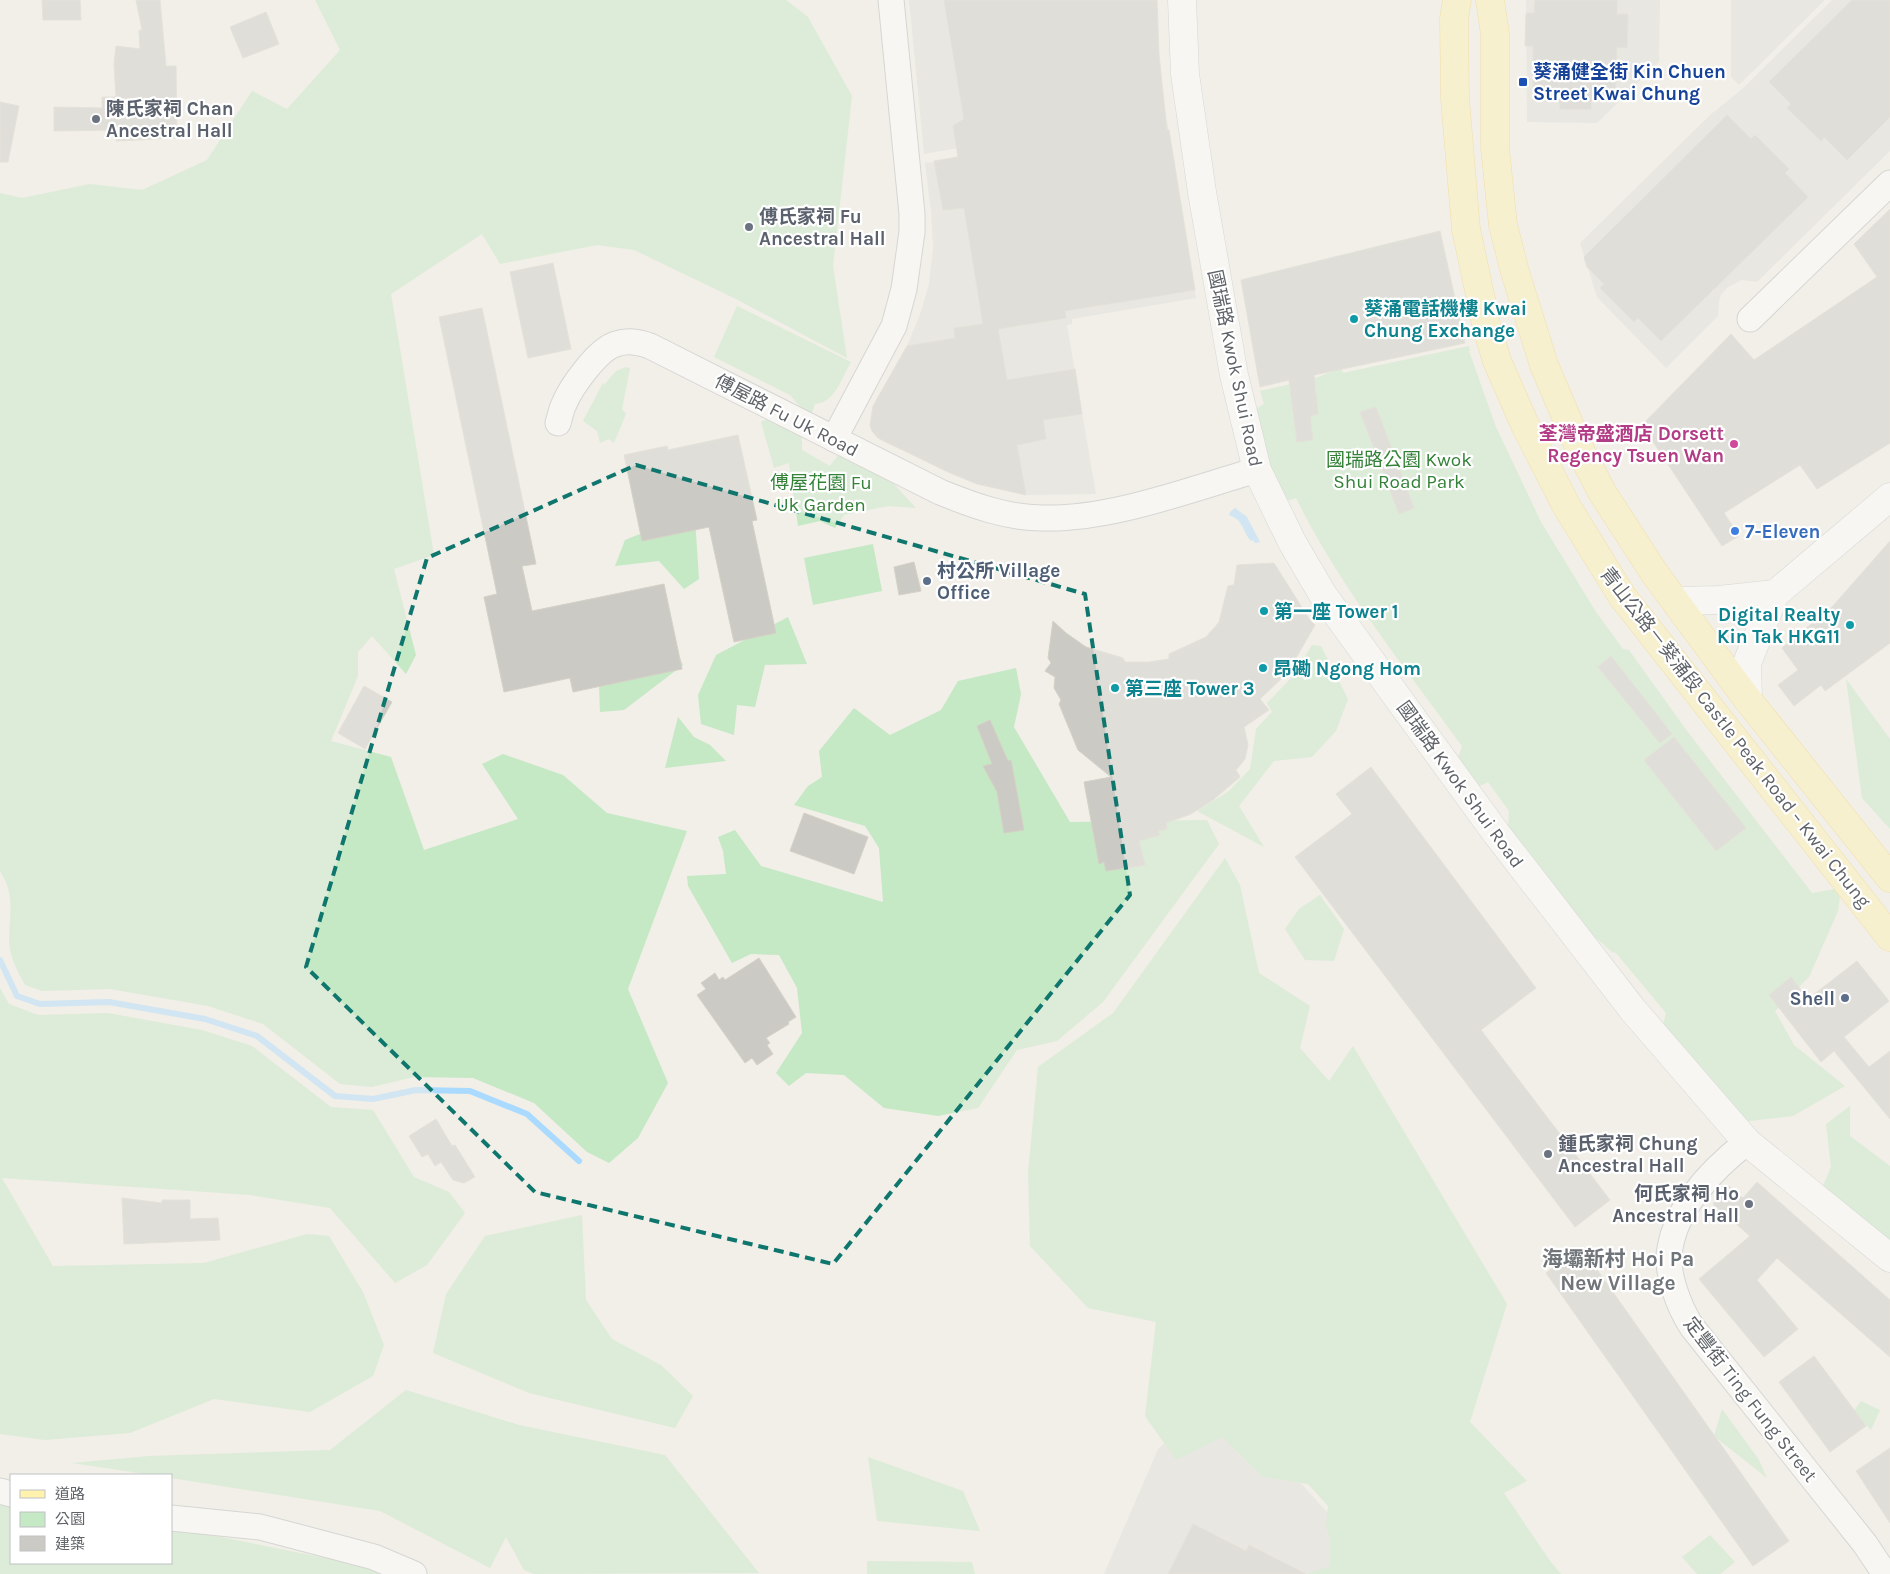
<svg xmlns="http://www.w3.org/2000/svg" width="1890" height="1574" font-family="Karla,'Noto Sans TC',sans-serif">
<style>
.industrial{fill:#e0deda}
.green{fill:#c5e8c5}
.water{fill:#aadaff}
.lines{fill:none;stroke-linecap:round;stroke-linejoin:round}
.stream{stroke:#aadaff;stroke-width:6}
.building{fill:#cccac5;stroke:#d6d1c6}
.street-casing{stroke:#b5b8bc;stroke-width:27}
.secondary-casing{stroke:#b6babf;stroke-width:29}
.primary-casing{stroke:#f2c960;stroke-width:29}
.street{stroke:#fff;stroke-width:25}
.secondary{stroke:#fff;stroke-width:28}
.primary{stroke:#fff2af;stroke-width:28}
.marked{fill:none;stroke:#0f766e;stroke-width:4;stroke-dasharray:10 6;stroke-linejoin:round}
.transit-dot{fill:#1a4fb4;stroke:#fff;stroke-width:2}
.worship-dot{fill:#6b7280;stroke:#fff;stroke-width:2}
.culture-dot{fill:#0f9aa8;stroke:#fff;stroke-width:2}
.hotel-dot{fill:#d1479c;stroke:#fff;stroke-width:2}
.shop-dot{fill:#3f7fe0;stroke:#fff;stroke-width:2}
.service-dot{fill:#5c6f8a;stroke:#fff;stroke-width:2}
.labels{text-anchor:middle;stroke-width:4.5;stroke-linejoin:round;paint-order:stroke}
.transit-label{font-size:19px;font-weight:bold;fill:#164399;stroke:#fff;text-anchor:start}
.worship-label{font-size:19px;font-weight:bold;fill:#5b616d;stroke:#fff;text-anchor:start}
.culture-label{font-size:19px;font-weight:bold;fill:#0d838f;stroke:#fff;text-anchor:start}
.street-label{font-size:19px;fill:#5f6368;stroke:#fff}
.hotel-label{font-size:19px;font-weight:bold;fill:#b23c85;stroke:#fff;text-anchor:end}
.park-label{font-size:19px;fill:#348238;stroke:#fff}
.shop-label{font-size:19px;font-weight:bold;fill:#366cbe;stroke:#fff;text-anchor:start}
.service-label{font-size:19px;font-weight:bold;fill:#4e5e75;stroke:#fff;text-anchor:start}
.quarter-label{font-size:21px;font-weight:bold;fill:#70757a;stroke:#fff}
</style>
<rect width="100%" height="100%" fill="#f1efe8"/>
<g class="industrial">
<polygon points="909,0 1157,0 1159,55 1165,114 1128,119 924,154"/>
<polygon points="1526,0 1660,0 1659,62 1597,123 1527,122"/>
<polygon points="1731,0 1825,0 1739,85 1731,77"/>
<polygon points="1832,0 1890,0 1890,151 1757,282 1742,280 1728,287 1721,295 1719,302 1718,316 1666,368 1597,297 1580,243 1710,115 1741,90"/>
<polygon points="1167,121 1196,298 1072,319 1072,324 1067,325 1096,494 1026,495 977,484 884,442 875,435 870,425 873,406 907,346 920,314 929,284 933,248 931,211 925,163"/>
<polygon points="1218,1393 1384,1574 1104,1574 1158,1449"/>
</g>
<g class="green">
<path d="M315 0H786L808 17 852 96 833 266 847 358 736 299 634 250 597 245 500 264 482 234 391 294 434 555 394 569 416 655 406 674 372 636 358 652V676L331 741 391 757 424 850 518 819 482 764 503 754 563 775 607 813 687 831 628 989 668 1083 638 1138 609 1163 587 1152 534 1103 473 1078 414 1077 372 1087 340 1084 263 1024 208 1006 110 989 42 991 25 985C18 972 10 958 9 942 9 915 16 895 0 871V193L22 198 90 184 142 190 207 160 252 91 287 109 340 50Z"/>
<path d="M737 306 851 362C842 377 835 403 815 404L810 418 790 395 714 357Z"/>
<path d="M1469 346 1470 351H1469L1496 427 1541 522 1596 612 1623 649 1629 650 1687 731 1812 893 1841 888 1838 911 1809 977 1775 1011 1794 1045 1845 1086 1793 1116 1715 1125 1655 1055 1666 1013 1616 953 1612 952 1574 919 1508 828 1509 811 1488 782 1473 789 1455 768 1462 746C1403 665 1340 587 1296 498L1283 502 1269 463 1254 410 1264 404 1260 391 1313 379 1341 368 1343 373Z"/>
<polygon points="626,367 630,368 622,409 626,414 614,443 609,439 600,443 597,431 583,421 603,383 604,385 616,371"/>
<polygon points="773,415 802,433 802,450 830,466 839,454 893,483 916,508 888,506 844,515 835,528 820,521 798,526 796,511 783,505 794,500 789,463 774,468 761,422"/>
<polygon points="695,518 699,579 684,589 659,561 615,566 625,540 662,525"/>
<polygon points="873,544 882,591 813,605 804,558"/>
<polygon points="788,617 807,664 765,665 755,707 737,705 734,735 701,724 698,695 716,655"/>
<polygon points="670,635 683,665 624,710 600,712 599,685"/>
<polygon points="1312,645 1321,646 1348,699 1336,731 1312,757 1274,761 1239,806 1264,847 1197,811 1229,791 1250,769 1256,729 1272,712 1267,703 1294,675"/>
<polygon points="1016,668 1021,694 1014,727 1070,822 1207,820 1219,844 1103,1002 1057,1041 1017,1050 978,1108 938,1116 884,1108 844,1075 806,1073 789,1086 776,1073 802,1033 797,988 779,955 751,954 732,963 688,886 687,876 726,874 723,851 718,837 735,830 761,866 883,902 879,848 865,826 794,805 808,786 822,777 819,751 854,708 890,735 941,710 958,681"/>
<polygon points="1846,679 1890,739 1890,829 1862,798"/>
<polygon points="678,717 694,737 710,745 726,761 665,768"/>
<polygon points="1225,858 1240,885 1259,973 1310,1006 1300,1048 1329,1081 1353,1046 1507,1304 1470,1422 1527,1481 1504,1493 1550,1561 1561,1574 1307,1574 1330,1566 1330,1538 1326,1527 1328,1506 1308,1484 1263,1477 1222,1437 1176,1460 1145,1416 1156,1322 1088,1308 1030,1246 1028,1173 1038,1067 1113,1013"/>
<polygon points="1320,895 1344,929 1334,961 1305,960 1285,929 1299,909"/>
<polygon points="0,988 9,1004 38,1015 108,1013 202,1030 252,1046 331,1107 373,1110 414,1177 449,1192 465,1213 427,1265 395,1283 330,1208 250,1195 2,1178 53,1266 204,1263 307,1234 329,1236 363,1292 384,1345 373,1376 310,1412 214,1399 130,1433 45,1440 0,1434"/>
<polygon points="1850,1106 1850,1136 1890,1166 1890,1247 1822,1188 1831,1167 1826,1124"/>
<polygon points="582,1215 586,1300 612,1339 661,1365 693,1396 675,1428 529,1393 433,1353 446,1294 485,1236"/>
<polygon points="406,1390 519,1425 665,1455 759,1573 534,1574 524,1570 506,1537 490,1568 380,1511 171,1478 171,1475 152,1475 72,1463 149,1456 330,1450"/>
<polygon points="1861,1401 1880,1410 1871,1430 1853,1412"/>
<polygon points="1722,1409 1759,1460 1767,1478 1714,1436"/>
<polygon points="868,1457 963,1491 980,1531 877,1521"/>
<polygon points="0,1502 11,1504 11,1563 171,1563 171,1527 370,1567 386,1574 0,1574"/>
<polygon points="1710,1535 1735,1562 1720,1574 1697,1574 1682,1557"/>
<polygon points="867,1561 972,1562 975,1574 867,1574"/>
</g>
<path class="water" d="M1235 508 1247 517 1260 542 1255 543 1253 540 1251 541C1242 531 1244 520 1229 515L1230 512Z"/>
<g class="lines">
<polyline class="stream" points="0,960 17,996 40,1004 109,1002 205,1019 257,1036 335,1096 373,1099 416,1090 470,1091 527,1114 579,1161"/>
</g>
<g class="building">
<polygon points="42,0 80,0 81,20 43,20"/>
<polygon points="136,0 160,0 166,66 176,66 177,138 116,141 116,130 54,131 54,107 102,108 102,97 116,97 114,64 116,46 140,49 139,30 142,30"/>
<polygon points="944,0 1157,0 1159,55 1167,130 1169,130 1195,290 1065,311 1066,318 998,329 1007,380 1075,369 1082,414 1043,420 1046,439 1017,445 1026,495 977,484 948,472 878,438 872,431 870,425 873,406 907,346 955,338 954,328 983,324 964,208 943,210 934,161 958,157 953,126 964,119"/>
<polygon points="1535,0 1617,0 1617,14 1628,14 1627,48 1617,47 1615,101 1591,101 1591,109 1560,109 1560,101 1533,101 1533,46 1525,46 1526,13 1534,13"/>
<polygon points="1852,0 1890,0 1890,117 1847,160 1824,137 1821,141 1787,108 1791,104 1769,82"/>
<polygon points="266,12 279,44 243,58 230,27"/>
<polygon points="0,102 19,106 8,162 0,162"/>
<polygon points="1727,115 1751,139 1755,135 1789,169 1785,173 1808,197 1661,341 1638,318 1634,322 1600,288 1604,284 1587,267 1584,257"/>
<polygon points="1890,209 1890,443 1817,489 1800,465 1724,513 1739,536 1722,546 1642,425 1731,334 1754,360 1877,277 1854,244"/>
<polygon points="1440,231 1465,343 1314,375 1318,414 1310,416 1313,440 1297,442 1289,380 1260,387 1241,280"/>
<polygon points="553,263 571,349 528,358 510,272"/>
<polygon points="482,308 536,564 522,566 532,611 664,584 682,669 573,692 570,678 504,692 484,597 497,594 439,317"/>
<polygon points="1376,407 1414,508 1399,514 1360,412"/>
<polygon points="738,435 757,520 752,521 776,633 734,642 709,527 642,541 624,455 667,446 668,450"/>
<polygon points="1890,541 1890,643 1825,691 1821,685 1794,706 1778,685 1798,670 1782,648 1832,607"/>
<polygon points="914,562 921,591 899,595 894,567"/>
<polygon points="1274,563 1310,620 1315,625 1292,665 1282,678 1260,699 1269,710 1244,727 1248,745 1245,759 1236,770 1240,777 1213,800 1191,814 1166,823 1167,829 1158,831 1160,835 1139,841 1145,865 1106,871 1104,862 1099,864 1084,782 1111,777 1078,750 1059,704 1061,700 1054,688 1055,677 1045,671 1051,663 1048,658 1053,621 1066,633 1086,647 1123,658 1125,662 1149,662 1169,659 1169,654 1206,637 1214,628 1219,622 1228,586 1234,585 1237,565"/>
<polygon points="1611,656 1672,734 1660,743 1598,667"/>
<polygon points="364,686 392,702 365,749 338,733"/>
<polygon points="990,720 1008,761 1011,760 1024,830 1004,833 997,792 983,766 992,764 977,726"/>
<polygon points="1674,737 1746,828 1716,851 1644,760"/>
<polygon points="1371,767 1536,988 1481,1030 1610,1200 1575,1227 1295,857 1352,814 1336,794"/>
<polygon points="804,813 868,837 854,874 790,851"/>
<polygon points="759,958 796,1017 788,1022 789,1024 766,1038 770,1043 767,1045 773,1054 757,1065 752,1058 745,1063 697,995 706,989 701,983 715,973 719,980 723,977 725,980"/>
<polygon points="1857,961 1889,1001 1844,1037 1869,1067 1890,1051 1890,1119 1834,1051 1821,1062 1769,995 1791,977 1808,999"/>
<polygon points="436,1119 452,1146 455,1145 475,1177 464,1183 453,1180 441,1162 435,1166 428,1154 422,1157 409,1136"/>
<polygon points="1757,1182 1890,1300 1890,1357 1777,1258 1757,1280 1798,1329 1764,1357 1699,1279 1750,1236 1713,1204 1729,1186 1743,1198"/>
<polygon points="122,1198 162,1203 162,1200 190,1200 190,1219 218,1218 220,1240 124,1244"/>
<polygon points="1581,1247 1789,1541 1753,1566 1546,1273"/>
<polygon points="1814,1356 1866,1426 1830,1452 1779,1382"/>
<polygon points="1890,1448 1890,1523 1856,1471"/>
<polygon points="1193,1524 1246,1551 1249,1545 1306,1574 1168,1574"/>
</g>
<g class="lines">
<g class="street-casing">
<g id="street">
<polyline points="1750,319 1890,183"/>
<path d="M558 423C560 417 561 410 564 404 571 387 598 349 616 344 628 340 638 342 650 346L940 492C972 505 1007 518 1042 518 1111 520 1191 489 1257 470"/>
<polyline points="834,439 894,326 904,289 912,232 912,214 891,0"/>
<path d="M1747 1142C1715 1167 1677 1205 1670 1248 1665 1272 1679 1307 1692 1327L1865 1544 1885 1574"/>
<polyline points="0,1491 11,1494"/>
<polyline points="171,1518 260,1527 374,1557 414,1574"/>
</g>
</g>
<g class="secondary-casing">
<g id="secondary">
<polyline points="1182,0 1185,74 1202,192 1234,375 1257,470 1292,542 1323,595 1496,833 1633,1010 1747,1142 1890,1258"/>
<polyline points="1676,601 1719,600 1775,594"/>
<polyline points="1748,700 1747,663 1775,594 1890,497"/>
</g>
</g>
<g class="primary-casing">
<g id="primary">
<polyline points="1457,0 1454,19 1455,99 1466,229 1487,328 1497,361 1525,425 1567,507 1622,596 1890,937"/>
<polyline points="1490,0 1495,34 1495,148 1503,225 1515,272 1544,365 1582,454 1602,492 1655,574 1748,700 1890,878"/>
</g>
</g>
<use href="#street" class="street"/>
<use href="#secondary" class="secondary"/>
<use href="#primary" class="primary"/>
</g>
<path d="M0 0H1890V1574H0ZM636 465 1085 594 1130 895 833 1264 535 1192 306 967 427 558Z" fill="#f1efe8" fill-opacity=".55" fill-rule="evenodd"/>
<path class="marked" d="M636 465 1085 594 1130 895 833 1264 535 1192 306 967 427 558Z"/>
<rect class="transit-dot" x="1518" y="77" width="10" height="10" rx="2.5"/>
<g class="worship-dot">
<circle cx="96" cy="119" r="5"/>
<circle cx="749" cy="227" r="5"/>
<circle cx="1548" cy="1154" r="5"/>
<circle cx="1749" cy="1204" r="5"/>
</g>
<g class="culture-dot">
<circle cx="1354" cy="319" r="5"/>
<circle cx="1264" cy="611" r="5"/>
<circle cx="1850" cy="625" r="5"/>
<circle cx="1263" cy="668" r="5"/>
<circle cx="1115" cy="688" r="5"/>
</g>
<circle class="hotel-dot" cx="1734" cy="444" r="5"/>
<circle class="shop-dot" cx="1735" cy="531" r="5"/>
<g class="service-dot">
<circle cx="927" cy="581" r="5"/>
<circle cx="1845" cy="998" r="5"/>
</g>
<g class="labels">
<g class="transit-label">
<text x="1533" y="78">葵涌健全街 Kin Chuen<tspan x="1533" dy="22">Street Kwai Chung</tspan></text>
</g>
<g class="worship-label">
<text x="106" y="115">陳氏家祠 Chan<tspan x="106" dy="22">Ancestral Hall</tspan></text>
<text x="759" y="223">傅氏家祠 Fu<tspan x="759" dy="22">Ancestral Hall</tspan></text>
<text x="1558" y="1150">鍾氏家祠 Chung<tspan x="1558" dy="22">Ancestral Hall</tspan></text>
<text x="1739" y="1200" text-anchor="end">何氏家祠 Ho<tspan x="1739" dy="22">Ancestral Hall</tspan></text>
</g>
<g class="culture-label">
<text x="1364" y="315">葵涌電話機樓 Kwai<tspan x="1364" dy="22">Chung Exchange</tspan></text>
<text x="1274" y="618">第一座 Tower 1</text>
<text x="1840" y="621" text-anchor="end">Digital Realty<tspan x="1840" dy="22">Kin Tak HKG11</tspan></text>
<text x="1273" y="675">昂磡 Ngong Hom</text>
<text x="1125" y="695">第三座 Tower 3</text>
</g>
<g class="street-label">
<text transform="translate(1236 368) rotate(78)" y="7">國瑞路 Kwok Shui Road</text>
<text transform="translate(787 415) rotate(27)" y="7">傅屋路 Fu Uk Road</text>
<text transform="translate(1736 737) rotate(52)" y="7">青山公路－葵涌段 Castle Peak Road – Kwai Chung</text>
<text transform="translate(1461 784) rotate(54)" y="7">國瑞路 Kwok Shui Road</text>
<text transform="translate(1751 1399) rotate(52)" y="7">定豐街 Ting Fung Street</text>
</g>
<g class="hotel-label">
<text x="1724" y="440">荃灣帝盛酒店 Dorsett<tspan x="1724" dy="22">Regency Tsuen Wan</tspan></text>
</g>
<g class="park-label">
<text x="1399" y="466">國瑞路公園 Kwok<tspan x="1399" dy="22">Shui Road Park</tspan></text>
<text x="821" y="489">傅屋花園 Fu<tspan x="821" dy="22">Uk Garden</tspan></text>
</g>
<g class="shop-label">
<text x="1745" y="538">7-Eleven</text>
</g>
<g class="service-label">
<text x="937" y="577">村公所 Village<tspan x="937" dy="22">Office</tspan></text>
<text x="1835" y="1005" text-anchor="end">Shell</text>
</g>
<g class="quarter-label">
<text x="1618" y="1266">海壩新村 Hoi Pa<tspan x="1618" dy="24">New Village</tspan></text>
</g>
</g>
<rect x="10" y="1474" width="162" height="90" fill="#ffffff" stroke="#bfc1c3"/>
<rect x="20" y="1490" width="25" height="8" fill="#fff2af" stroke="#bfc1c3"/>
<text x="55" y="1499" font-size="15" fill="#5f6368">道路</text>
<rect x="20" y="1512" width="25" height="15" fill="#c5e8c5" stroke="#bfc1c3"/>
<text x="55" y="1524" font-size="15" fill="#5f6368">公園</text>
<rect x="20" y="1536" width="25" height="15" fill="#cccac5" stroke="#bfc1c3"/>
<text x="55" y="1549" font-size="15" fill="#5f6368">建築</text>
</svg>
